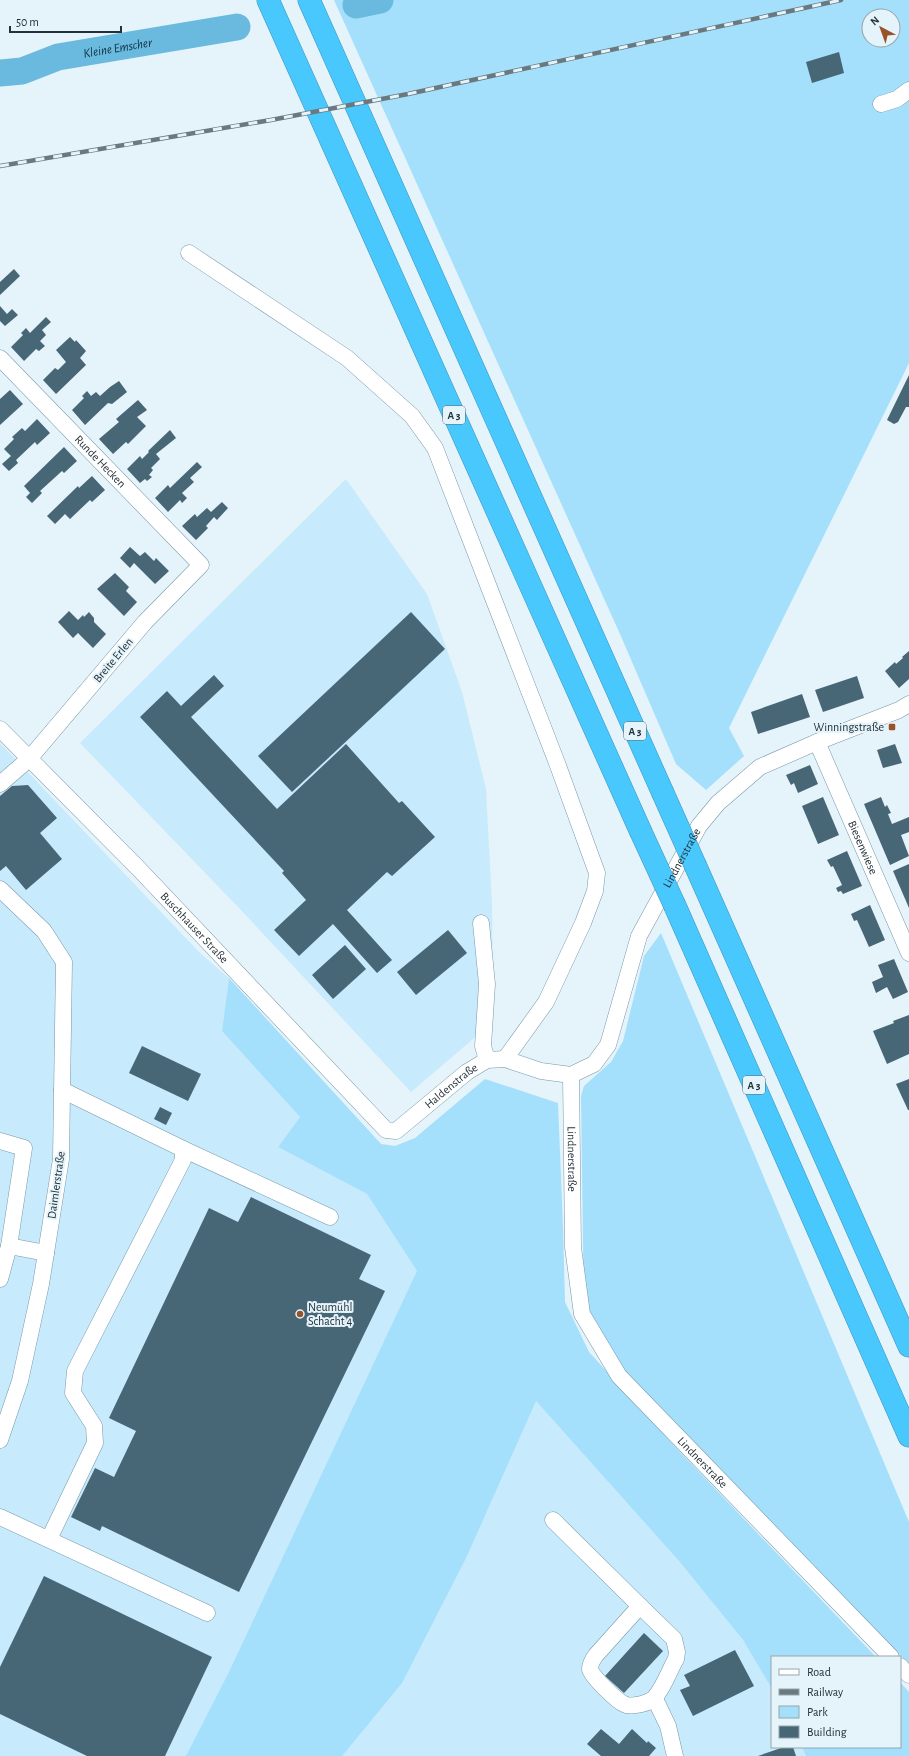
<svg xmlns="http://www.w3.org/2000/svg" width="909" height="1756" font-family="'Alegreya Sans',sans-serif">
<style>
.built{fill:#c7eafc}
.green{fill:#a4dffc;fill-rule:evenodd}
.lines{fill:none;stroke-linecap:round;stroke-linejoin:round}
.river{stroke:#6ab9de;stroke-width:27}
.building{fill:#476676}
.minor-casing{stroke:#7798a9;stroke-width:17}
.highway-casing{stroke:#3c93b9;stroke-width:23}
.minor{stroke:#fff;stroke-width:16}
.highway{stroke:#49c8fe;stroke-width:22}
.rail-casing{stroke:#6a787f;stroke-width:4.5}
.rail{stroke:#e5f3fa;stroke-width:3;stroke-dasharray:9;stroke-linecap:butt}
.highway-bridge-casing{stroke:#3c93b9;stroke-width:23;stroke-linecap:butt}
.highway-bridge{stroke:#49c8fe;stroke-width:22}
.poi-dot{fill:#985328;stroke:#e5f3fa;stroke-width:1.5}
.labels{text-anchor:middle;stroke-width:4;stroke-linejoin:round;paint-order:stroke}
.shield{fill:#e5f3fa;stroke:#5d6b72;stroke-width:1}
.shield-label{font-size:11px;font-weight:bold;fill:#233138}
.street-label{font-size:12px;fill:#233138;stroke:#e5f3fa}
.poi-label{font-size:12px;fill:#233138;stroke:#e5f3fa;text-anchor:end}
.water-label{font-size:13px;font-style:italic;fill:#0e3242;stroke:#e5f3fa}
</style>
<rect width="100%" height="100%" fill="#e5f3fa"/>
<g class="built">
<polygon points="346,479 427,594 462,692 486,789 492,905 493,1022 411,1092 241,910 80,743"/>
<polygon points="0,743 200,953 229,978 222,1031 300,1117 278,1147 367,1194 417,1271 536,1401 679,1561 743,1640 772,1689 772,1747 802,1747 806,1756 0,1756"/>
</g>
<g class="green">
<path d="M334 0H909V363L729 728 744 756 706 790 676 764 620 634ZM869 16H893V40H869Z"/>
<polygon points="661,933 909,1522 909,1664 621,1375 584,1313 581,1096 584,1086 611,1062 623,1041 644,956"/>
<polygon points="229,978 381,1144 395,1146 415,1138 485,1079 558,1103 563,1227 565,1302 589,1352 679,1451 876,1657 772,1657 772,1689 743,1640 679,1561 536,1401 466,1558 402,1683 342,1756 186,1756 229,1672 417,1271 367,1194 278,1147 300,1117 222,1031"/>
<polygon points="900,1682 909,1692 909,1756 806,1756 802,1747 900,1747"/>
</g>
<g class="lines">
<g class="river">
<polyline points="356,5 380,0"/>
<path id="s1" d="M0 73 22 71 58 57 237 27"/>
</g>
</g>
<g class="building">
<polygon points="839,52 844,73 812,83 806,62"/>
<polygon points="14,269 20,276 0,295 0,282"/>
<polygon points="0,306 7,314 12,309 18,315 5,326 0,321"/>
<polygon points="46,317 51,322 42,330 46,335 40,341 45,346 39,351 36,349 24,361 11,347 23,335 21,333 26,328 30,333"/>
<polygon points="70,337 75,342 76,340 86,351 80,358 86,365 56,394 43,380 55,368 58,370 66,362 56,350"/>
<polygon points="909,375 909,407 906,407 898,422 894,424 887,420"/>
<polygon points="119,381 127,392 112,404 108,403 85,425 72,410 84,398 82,396 87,391 91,396 96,392 100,396 110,387"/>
<polygon points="10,390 23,404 0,425 0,399"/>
<polygon points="138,400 147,410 137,417 146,426 128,444 126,442 113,454 99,439 119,422 116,419"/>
<polygon points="37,419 50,433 37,445 35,442 16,460 18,463 9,471 2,464 11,456 4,449 14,439 12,437 22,428 25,431"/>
<polygon points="170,430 176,438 156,454 160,459 151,468 153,470 149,475 152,477 147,481 145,479 140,483 127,469 140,456 142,459 149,452 148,451"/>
<polygon points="64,447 77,461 64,473 62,471 40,491 42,493 32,503 26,497 30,493 24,486"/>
<polygon points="197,462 202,467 190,478 194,482 182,493 187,498 182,503 180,500 168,512 155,498 168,485 170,488"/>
<polygon points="92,476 105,490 92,502 90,500 70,519 65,514 55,524 47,516 78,486 79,488"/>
<polygon points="222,502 228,508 217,520 214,517 206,526 208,528 196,540 182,526 195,514 197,517 207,508 211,512"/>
<polygon points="130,547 140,556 145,552 154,561 156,558 169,571 155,584 134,563 130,568 120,558"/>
<polygon points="115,573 129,587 126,591 137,602 124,616 97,589"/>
<polygon points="69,611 78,620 83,615 84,617 89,612 94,618 94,622 106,634 93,648 78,633 73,638 58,622"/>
<polygon points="411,612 445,649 292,792 258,756"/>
<polygon points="909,651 909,679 899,688 885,671 895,662 896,664 903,658 902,657"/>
<polygon points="214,675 224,686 191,717 277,809 346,744 399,803 402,801 435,837 392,876 387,872 347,910 392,960 377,973 333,924 299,956 274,930 306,900 282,873 284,871 140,717 167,691 181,706"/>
<polygon points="857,676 864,698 823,712 815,690"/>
<polygon points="802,694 810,717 758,734 751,712"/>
<polygon points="895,744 902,763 883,768 877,750"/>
<polygon points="810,765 818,784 798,793 794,783 791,785 786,775"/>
<polygon points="28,785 57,818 40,833 62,859 26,890 6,866 0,871 0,796 12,786"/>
<polygon points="823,797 839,835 818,844 802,806"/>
<polygon points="881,797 885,807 887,805 891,813 888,814 892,824 909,817 909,832 901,835 909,856 890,865 864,804"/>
<polygon points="847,851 862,886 843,894 841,891 838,892 836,888 842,885 833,866 831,867 827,860"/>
<polygon points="909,864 909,908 893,871"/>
<polygon points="870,905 885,940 869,947 857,920 854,921 851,914"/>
<polygon points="448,930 467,953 416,995 397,972"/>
<polygon points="345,945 366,969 333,999 312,975"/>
<polygon points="894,959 908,992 893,999 887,987 876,993 872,982 883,977 878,965"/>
<polygon points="909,1015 909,1054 887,1064 873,1031 894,1023 893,1021"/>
<polygon points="142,1046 201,1074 188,1101 129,1073"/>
<polygon points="909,1079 909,1110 908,1110 896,1084"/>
<polygon points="160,1107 172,1113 166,1125 154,1119"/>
<polygon points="251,1197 371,1255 359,1279 385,1291 239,1592 102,1526 100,1531 71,1517 95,1468 114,1477 136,1431 109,1418 209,1208 238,1222"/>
<polygon points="44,1576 212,1657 165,1756 87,1756 0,1714 0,1667"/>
<polygon points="644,1633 663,1651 624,1693 605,1676"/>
<polygon points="735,1650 754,1686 693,1716 680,1690 690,1686 684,1675"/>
<polygon points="601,1729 619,1744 632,1729 647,1743 648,1741 656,1748 649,1756 601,1756 587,1744"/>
<polygon points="784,1747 793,1747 796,1756 758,1756"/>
</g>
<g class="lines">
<g class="minor-casing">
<g id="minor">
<polyline points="881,104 897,99 909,90"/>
<polyline points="189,253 347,358 412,416 435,448 557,763 597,873 595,891 583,923 546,1002 505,1059"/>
<path id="s2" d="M0 358 201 565 145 622 29 759 0 784"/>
<path id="s3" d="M0 729 138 868 386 1130 396 1131 467 1072 487 1060 505 1059 541 1071 571 1075 594 1064 608 1045 639 936 699 826 718 803 760 767 817 742 899 710 909 704"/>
<path id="s4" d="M817 742 909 953"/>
<polyline points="0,889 44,931 64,962 61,1159 41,1284 20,1381 0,1440"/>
<polyline points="481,923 487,984 483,1046 487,1060"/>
<path id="s5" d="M571 1075 573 1247 582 1314 619 1376 891 1657"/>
<polyline points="0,1141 24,1148 9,1246"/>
<polyline points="183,1149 330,1217"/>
<polyline points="0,1279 9,1246 46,1253"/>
<polyline points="0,1517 207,1613"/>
<polyline points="553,1520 640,1606"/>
<polyline points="49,1539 95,1443 94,1426 73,1393 75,1371 183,1160 183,1149 62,1090"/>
<path d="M640 1606 674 1639 677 1652 676 1659C669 1671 664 1687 655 1697 651 1703 631 1708 624 1704 617 1701 591 1676 590 1669 590 1664 593 1659 596 1655Z"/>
<polyline points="900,1666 909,1675"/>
<polyline points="655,1699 668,1726 675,1756"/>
</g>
</g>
<g class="highway-casing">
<g id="highway">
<polyline points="268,0 640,830"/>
<polyline points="309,0 662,791"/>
<polyline points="696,867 909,1346"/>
<polyline points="675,906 909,1436"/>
</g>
</g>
<use href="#minor" class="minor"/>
<use href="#highway" class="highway"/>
<g class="rail-casing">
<polyline id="rail" points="0,166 271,120 408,94 841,0"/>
</g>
<use href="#rail" class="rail"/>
<g class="highway-bridge-casing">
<g id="highway-bridge">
<polyline points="662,791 696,867"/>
<polyline points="640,830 675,906"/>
</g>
</g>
<use href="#highway-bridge" class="highway-bridge"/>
</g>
<g class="poi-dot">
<rect x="888" y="723" width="8" height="8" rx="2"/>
<circle cx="300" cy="1314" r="4"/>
</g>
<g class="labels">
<g class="shield">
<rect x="443" y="406" width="22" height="18" rx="3"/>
<rect x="624" y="722" width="22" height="18" rx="3"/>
<rect x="743" y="1076" width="22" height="18" rx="3"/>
</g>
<g class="shield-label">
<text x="454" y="419">A 3</text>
<text x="635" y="735">A 3</text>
<text x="754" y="1089">A 3</text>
</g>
<g class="street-label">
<text dy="4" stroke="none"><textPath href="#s2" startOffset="144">Runde Hecken</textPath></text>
<text transform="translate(113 660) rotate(-50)" y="4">Breite Erlen</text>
<text dy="4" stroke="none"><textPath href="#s4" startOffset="115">Biesenwiese</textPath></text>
<text dy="4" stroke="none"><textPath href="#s3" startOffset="1020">Lindnerstraße</textPath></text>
<text dy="4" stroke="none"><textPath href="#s3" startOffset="278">Buschhauser Straße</textPath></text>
<text dy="4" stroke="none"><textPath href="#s3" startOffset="638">Haldenstraße</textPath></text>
<text dy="4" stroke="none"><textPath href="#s5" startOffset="84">Lindnerstraße</textPath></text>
<text transform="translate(56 1185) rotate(-82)" y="4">Daimlerstraße</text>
<text dy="4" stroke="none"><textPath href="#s5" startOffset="432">Lindnerstraße</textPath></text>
</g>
<g class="poi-label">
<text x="884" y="731">Winningstraße</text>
<text x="308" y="1311" text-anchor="start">Neumühl<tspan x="308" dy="14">Schacht 4</tspan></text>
</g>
<g class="water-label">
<text dy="5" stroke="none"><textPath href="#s1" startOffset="121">Kleine Emscher</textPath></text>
</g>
</g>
<rect x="771" y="1656" width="130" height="92" fill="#e5f3fa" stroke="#97a5ac"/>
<rect x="779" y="1669" width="20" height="6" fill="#ffffff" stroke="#97a5ac"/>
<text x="807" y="1676" font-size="12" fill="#233138">Road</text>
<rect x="779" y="1689" width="20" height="6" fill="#6a787f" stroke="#97a5ac"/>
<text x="807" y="1696" font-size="12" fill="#233138">Railway</text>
<rect x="779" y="1706" width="20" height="12" fill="#a4dffc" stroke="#97a5ac"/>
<text x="807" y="1716" font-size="12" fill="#233138">Park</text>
<rect x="779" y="1726" width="20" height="12" fill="#476676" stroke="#97a5ac"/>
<text x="807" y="1736" font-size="12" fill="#233138">Building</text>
<g transform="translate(881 28) rotate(319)"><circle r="19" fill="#e5f3fa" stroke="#97a5ac"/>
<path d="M0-3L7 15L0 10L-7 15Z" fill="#985328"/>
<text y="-6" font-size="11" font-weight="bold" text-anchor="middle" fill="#233138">N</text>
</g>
<path d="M10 26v6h111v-6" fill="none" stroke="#233138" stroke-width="2"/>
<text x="16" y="26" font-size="12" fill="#233138" stroke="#e5f3fa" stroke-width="3" paint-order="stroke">50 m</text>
</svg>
